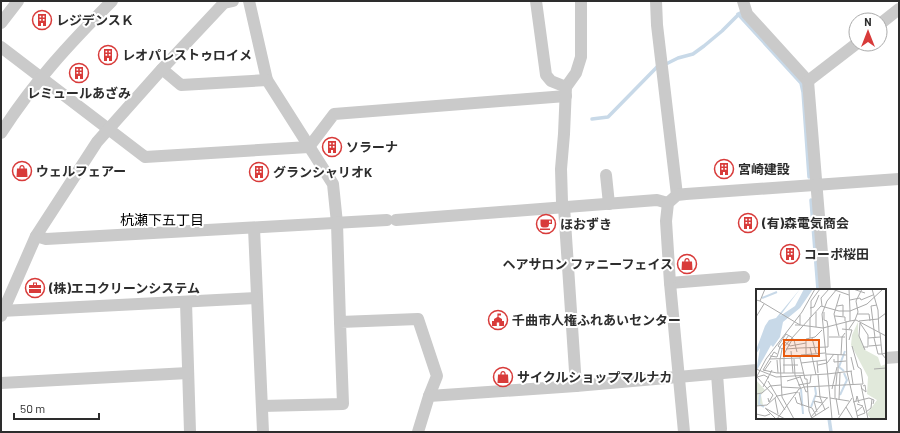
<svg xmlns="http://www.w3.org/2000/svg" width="900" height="433" font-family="Barlow,'Noto Sans JP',sans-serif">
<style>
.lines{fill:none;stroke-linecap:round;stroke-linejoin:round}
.stream{stroke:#c8d9e8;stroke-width:3.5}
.minor{stroke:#cacaca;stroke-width:12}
.labels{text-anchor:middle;stroke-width:4;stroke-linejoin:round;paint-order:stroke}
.poi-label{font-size:13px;font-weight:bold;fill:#2d2d2d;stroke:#fff;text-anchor:start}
.neighbourhood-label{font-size:14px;fill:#000;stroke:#fff}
.inset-river{fill:none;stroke:#c8d9e8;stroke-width:2}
.inset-road{fill:none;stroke:#ababab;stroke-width:1}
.view{fill:#e8590c;fill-opacity:0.15;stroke:#e8590c;stroke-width:2}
.inset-edge{fill:none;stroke:#2d2d2d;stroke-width:2}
</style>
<rect width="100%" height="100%" fill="#fff"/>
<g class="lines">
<g class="stream">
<polyline points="738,14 801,83 803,92 809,177"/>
<polyline points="666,64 678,58 693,54 704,46 722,31 740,13"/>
<polyline points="592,119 608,117 658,66"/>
<polyline points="811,200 818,290"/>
<polyline points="829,418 831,432"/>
</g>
<g class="minor">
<polyline points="249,1 267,80 333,184 337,223 340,322"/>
<polyline points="536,1 546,75 551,81 566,87"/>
<polyline points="656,1 657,25 677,195"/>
<polyline points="743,1 747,14 808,81 825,290"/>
<polyline points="1,23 18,1"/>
<polyline points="880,24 899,9"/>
<polyline points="1,47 145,157 309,147 334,114 566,96"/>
<polyline points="162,69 181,85 267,80"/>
<polyline points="808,81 856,44"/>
<path d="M1 133C33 83 70 43 112 1"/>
<polyline points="606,175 609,204"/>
<polyline points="396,220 657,200 668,203"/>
<polyline points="254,228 263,432"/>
<polyline points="36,236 46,239 387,220"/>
<polyline points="670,283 744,277"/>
<polyline points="186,302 190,432"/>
<polyline points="1,311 257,298"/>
<polyline points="1,316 36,236 97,142 162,69 224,3 233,1"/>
<polyline points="885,358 899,357"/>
<polyline points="717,374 721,429"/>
<polyline points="1,383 188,373"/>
<polyline points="576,386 564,207 562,202 561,169 564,134 566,87 576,73 581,57 581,1"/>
<polyline points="262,406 343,404 340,322 418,319 437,376 429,396"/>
<polyline points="418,432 429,396 576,386 757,370"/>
<polyline points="684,432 670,283 666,221 668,203 677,195 686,194 899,179"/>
</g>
</g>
<defs>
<g id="building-ring" transform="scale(1)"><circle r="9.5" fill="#fff" stroke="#d83b3a" stroke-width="1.5"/><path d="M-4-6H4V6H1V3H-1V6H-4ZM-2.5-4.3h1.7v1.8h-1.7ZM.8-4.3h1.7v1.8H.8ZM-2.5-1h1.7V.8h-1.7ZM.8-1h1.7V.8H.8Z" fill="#d83b3a"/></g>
<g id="shop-ring" transform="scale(1)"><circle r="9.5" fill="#fff" stroke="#d83b3a" stroke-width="1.5"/><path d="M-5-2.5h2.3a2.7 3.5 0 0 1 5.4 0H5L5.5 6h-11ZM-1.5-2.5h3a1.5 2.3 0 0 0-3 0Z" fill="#d83b3a"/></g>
<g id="cafe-ring" transform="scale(1)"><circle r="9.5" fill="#fff" stroke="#d83b3a" stroke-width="1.5"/><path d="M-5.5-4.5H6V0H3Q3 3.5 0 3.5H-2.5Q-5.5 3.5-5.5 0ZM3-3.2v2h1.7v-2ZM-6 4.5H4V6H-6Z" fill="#d83b3a"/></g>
<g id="office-ring" transform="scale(1)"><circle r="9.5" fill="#fff" stroke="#d83b3a" stroke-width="1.5"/><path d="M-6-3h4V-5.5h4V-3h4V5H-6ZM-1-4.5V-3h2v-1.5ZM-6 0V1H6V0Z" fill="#d83b3a"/></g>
<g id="civic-ring" transform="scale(1)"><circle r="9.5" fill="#fff" stroke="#d83b3a" stroke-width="1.5"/><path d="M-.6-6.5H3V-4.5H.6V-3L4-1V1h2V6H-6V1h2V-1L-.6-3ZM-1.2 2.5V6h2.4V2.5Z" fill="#d83b3a"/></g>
</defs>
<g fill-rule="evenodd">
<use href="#building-ring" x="42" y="20"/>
<use href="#building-ring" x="108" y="55"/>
<use href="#building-ring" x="79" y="73"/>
<use href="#building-ring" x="332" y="147"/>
<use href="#building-ring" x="724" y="169"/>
<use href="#shop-ring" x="22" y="171"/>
<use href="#building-ring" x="259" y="172"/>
<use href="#building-ring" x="748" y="223"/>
<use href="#cafe-ring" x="546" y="224"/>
<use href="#building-ring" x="790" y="254"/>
<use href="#shop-ring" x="687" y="264"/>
<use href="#office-ring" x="35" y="288"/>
<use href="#civic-ring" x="498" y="320"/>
<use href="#shop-ring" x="503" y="377"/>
</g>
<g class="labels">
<g class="poi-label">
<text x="56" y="25">レジデンスＫ</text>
<text x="122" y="60">レオパレストゥロイメ</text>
<text x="79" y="98" text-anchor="middle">レミュールあざみ</text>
<text x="346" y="152">ソラーナ</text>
<text x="738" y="174">宮崎建設</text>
<text x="36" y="176">ウェルフェアー</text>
<text x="273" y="177">グランシャリオK</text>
<text x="762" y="228">(有)森電気商会</text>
<text x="560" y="229">ほおずき</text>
<text x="804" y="259">コーポ桜田</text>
<text x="673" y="269" text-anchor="end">ヘアサロン ファニーフェイス</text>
<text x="49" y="293">(株)エコクリーンシステム</text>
<text x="512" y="325">千曲市人権ふれあいセンター</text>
<text x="517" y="382">サイクルショップマルナカ</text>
</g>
<g class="neighbourhood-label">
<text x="162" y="225">杭瀬下五丁目</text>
</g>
</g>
<g transform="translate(756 289)">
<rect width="130" height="130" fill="#fff"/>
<path d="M0 91 9 101 5 106 7 116 0 117Z" fill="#e1e9db"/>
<path d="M102 33V44L109 61 122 68 125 77 130 75V130H115L111 125 121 111 111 105 112 88 95 56 96 46Z" fill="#e1e9db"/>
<path d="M44 0 24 27 39 17 48 0H57L44 19 27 33 24 48 17 58 15 56 0 83 4 59 0 65V61L9 37 13 31 20 29Z" fill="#c8d9e8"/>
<path class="inset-river" d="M6 9 21 3M88 82 83 78 89 62M45 100 47 125M4 105 3 115 8 118M84 106 91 91 88 84M55 118 60 105 59 98"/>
<path class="inset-road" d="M76 0 93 6M97 0 109 4M116 0 122 21 123 43M0 11 4 12 9 0M94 11 104 9 105 11 117 6M4 12 44 36 67 39M66 17 65 9 73 0M81 17 87 16V27M54 19 58 18 63 6M101 25H113L114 32M79 27 89 28V32M0 28 8 15M55 28V12L64 0M90 32 91 83M94 32 100 31 130 47M103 32 122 30 130 24M104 34 112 46V58H107M104 34 103 47 109 61M39 36H44V26M60 38V23M67 39 94 32V22L111 15 127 0M86 40 96 41 93 51M93 40 99 31 102 23 100 12 106 0M124 44 126 65 130 64M83 47 78 25 84 5M73 48H89M54 49V28M56 49 60 64M112 49 124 48M118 49 122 65H126L130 70M119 49 115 17 121 16M38 51 41 63M29 53 34 57 50 54M113 57 125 56M54 58 60 86M43 59 72 58V38L71 32 68 31V23M26 60 22 57 30 45 37 49 28 65V84M30 60 43 59M35 62 37 84M21 65 18 63 7 81 21 84H48M50 65V50L59 48 66 41M70 65 90 66M82 66V84M85 66 86 48 89 44M14 67 21 68 24 58 33 46M95 68 98 81M13 70 44 69M38 70 39 86 45 100M78 70V73L90 72M21 71 22 84M61 72 62 84M45 74 70 71M27 76H42M62 76 71 74 78 65M0 80 20 88 71 85M118 80 130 79M8 82 15 72M95 82 97 95M91 83 102 130M71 85 96 82M62 86 64 108 69 121M44 87 50 103 52 102M1 88 17 106M1 88 8 86 13 89M0 89 10 70 46 23 59 0M12 92 29 121M31 92 44 88M42 96 54 94 55 86M80 96 81 84M105 96 112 130M7 98 16 81M25 98 44 99M105 99 110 103 109 96 107 97M76 100 81 78M43 103 46 117M0 105 6 104 14 97 25 96M59 107 72 109M39 108 41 114 56 119 60 126M12 109 13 113 17 106M19 109 22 125M74 109 93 112M79 109V96M80 109 83 126M83 110 84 84M100 112 101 107 103 114M97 113 113 109 118 111 117 115M0 117 11 116 21 107 42 103M90 118 97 130M9 119 29 130M10 120 20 130M61 123 58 112 66 114M100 123 107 117 101 115M110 123 115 119 116 110M0 125 9 127 14 125M101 127 109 124 107 118M55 128 71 109M21 130 43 100 48 98 107 95 105 80 102 78 96 57M38 130 26 108 24 71 26 60 65 17 83 22H94L93 0M54 130 73 118M56 130 53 122 51 90H49L44 69 45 66 69 64M76 130 66 25 71 12 81 0M82 130 96 109"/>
<path class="view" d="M28 51H63V67H28Z"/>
<rect width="130" height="130" class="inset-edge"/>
</g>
<rect width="900" height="433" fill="none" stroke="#2d2d2d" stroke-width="4"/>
<g transform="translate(868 32)"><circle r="19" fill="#ffffff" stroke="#ababab"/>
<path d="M0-3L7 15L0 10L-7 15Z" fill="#d83b3a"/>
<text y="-6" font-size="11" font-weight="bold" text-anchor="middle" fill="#2d2d2d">N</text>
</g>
<path d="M14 413v6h85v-6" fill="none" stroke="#2d2d2d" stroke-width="2"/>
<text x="20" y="413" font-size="12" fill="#2d2d2d" stroke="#ffffff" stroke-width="3" paint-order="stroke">50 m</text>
</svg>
